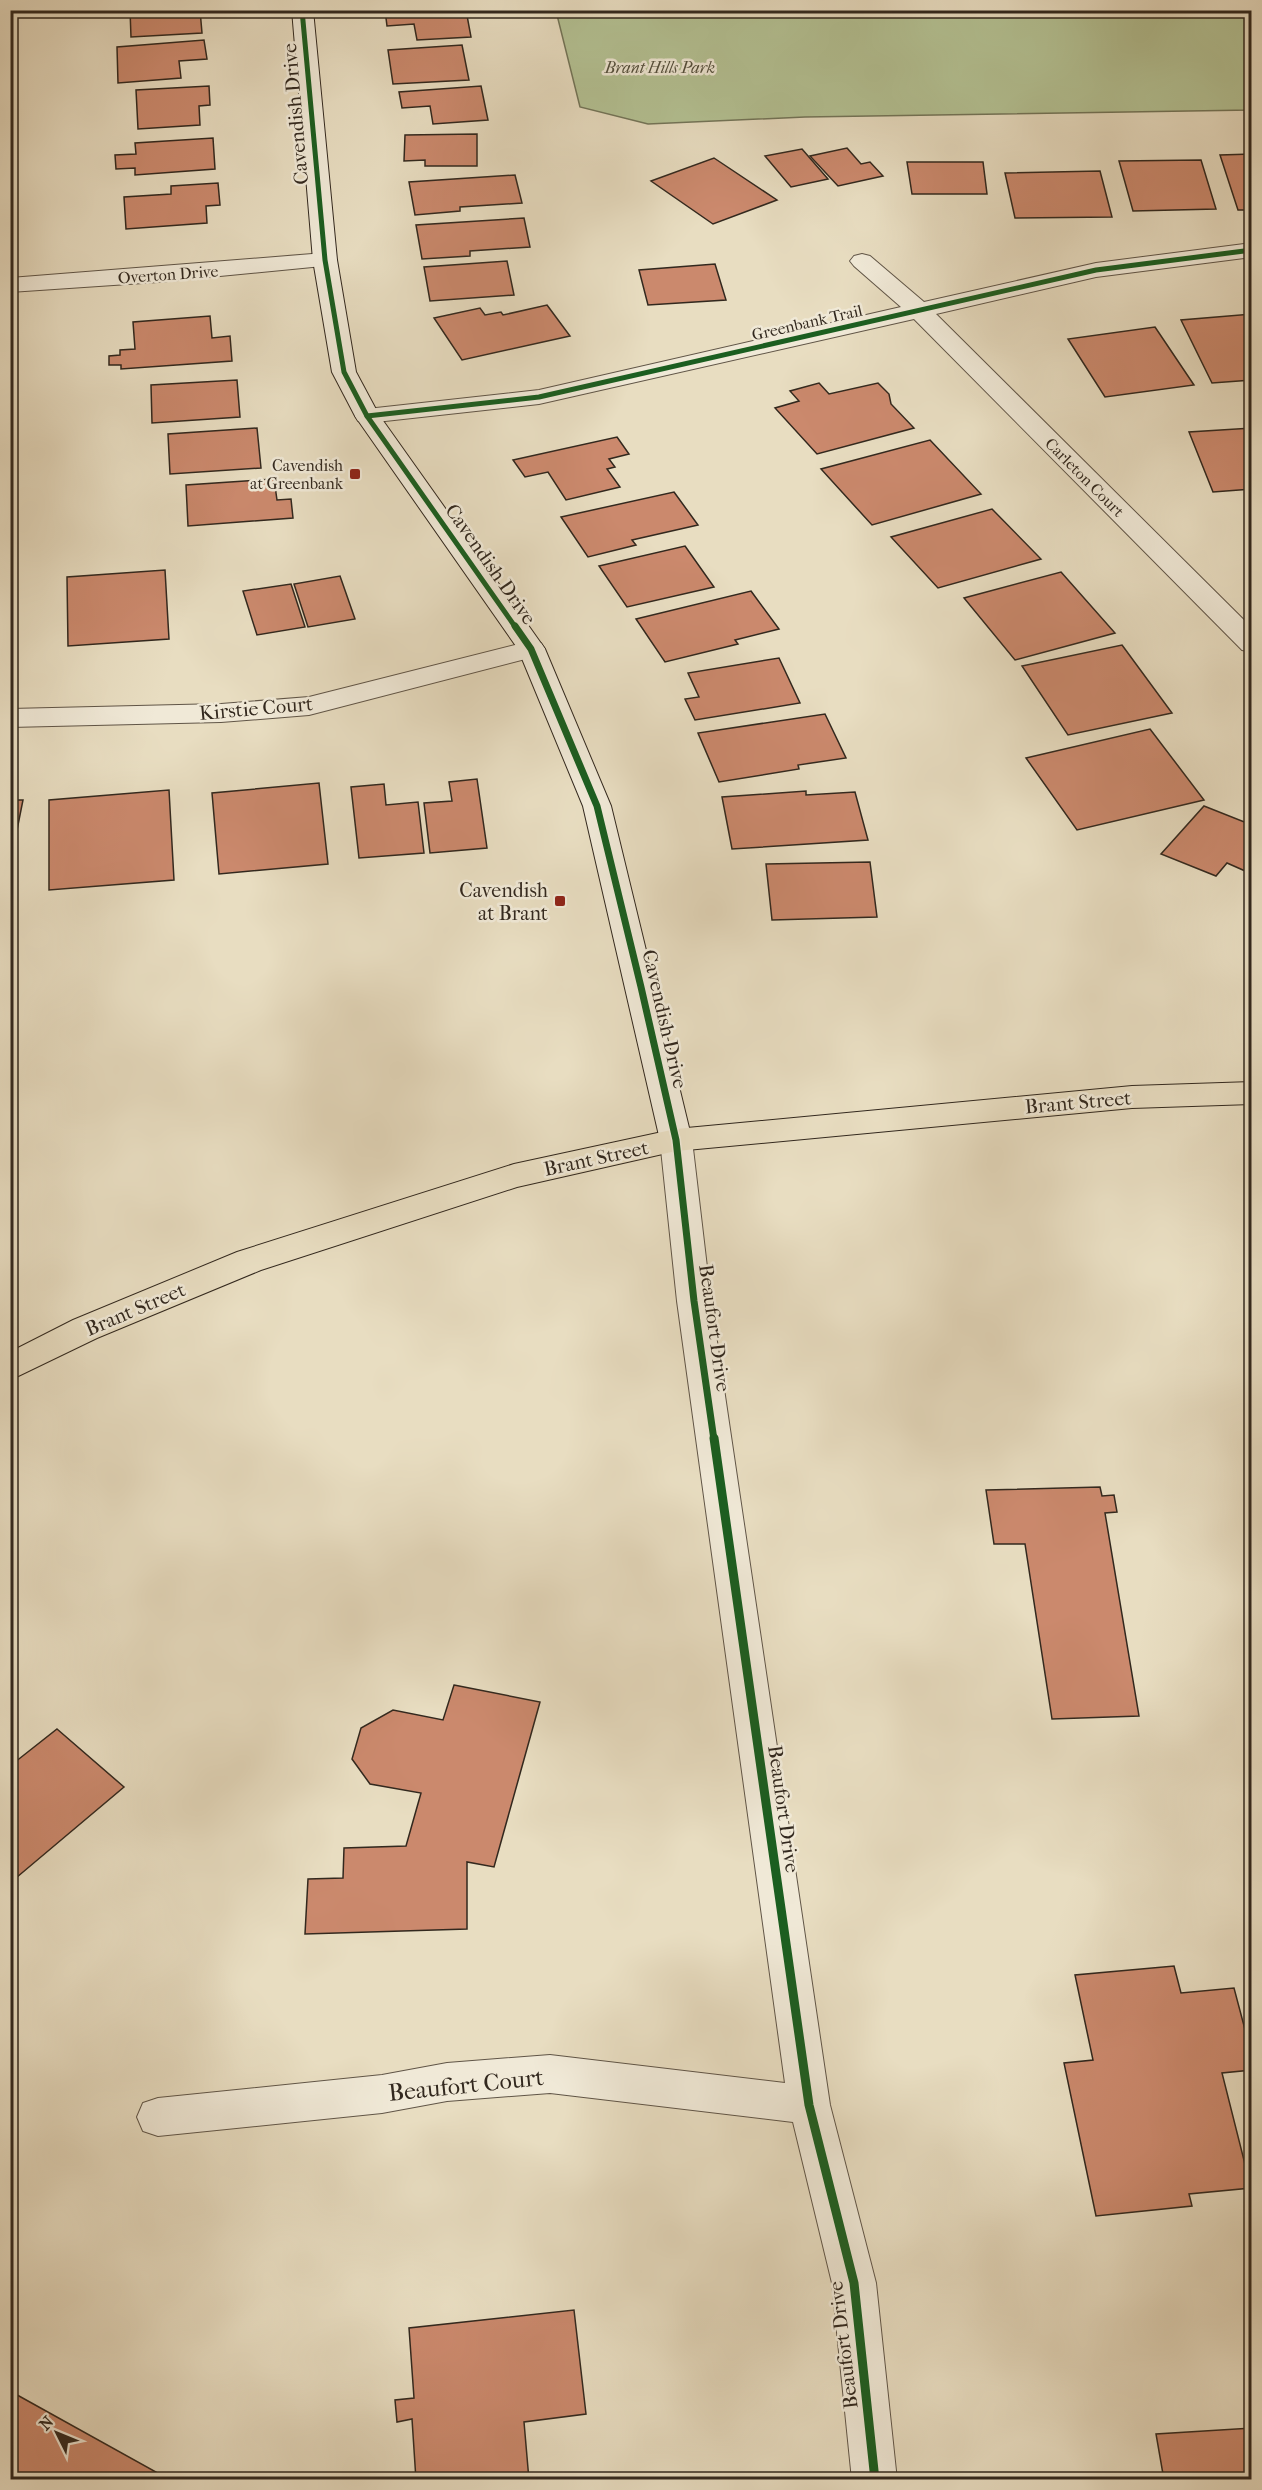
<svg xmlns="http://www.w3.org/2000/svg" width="1262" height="2490" font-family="'IM FELL French Canon',serif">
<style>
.green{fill:#b4c294;stroke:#737559;stroke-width:1.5}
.building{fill:#cb896d;stroke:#32281e;stroke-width:1.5}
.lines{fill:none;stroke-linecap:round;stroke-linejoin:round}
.street-casing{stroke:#605547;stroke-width:2}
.secondary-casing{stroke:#32281e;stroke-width:2}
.primary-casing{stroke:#32281e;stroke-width:2}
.street{fill:#f0e9d7;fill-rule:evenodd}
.secondary{fill:#f0e9d7;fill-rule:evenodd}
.primary{fill:#e8ddc1;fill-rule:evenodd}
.cycleway-far2-casing{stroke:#f0e9d7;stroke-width:8}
.cycleway-far1-casing{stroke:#f0e9d7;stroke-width:10}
.cycleway-casing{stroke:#f0e9d7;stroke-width:13}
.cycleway-far2{stroke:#1b5e20;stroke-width:5}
.cycleway-far1{stroke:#1b5e20;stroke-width:7}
.cycleway{stroke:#1b5e20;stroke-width:9}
.poi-dot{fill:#8f2418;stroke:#f0e9d7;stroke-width:2}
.labels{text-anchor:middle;stroke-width:5;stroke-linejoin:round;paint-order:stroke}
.far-park-label{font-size:16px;font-style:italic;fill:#524e3c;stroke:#f0e9d7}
.far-street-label{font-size:16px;fill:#32281e;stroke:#f0e9d7}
.far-poi-label{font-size:16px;fill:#32281e;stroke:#f0e9d7;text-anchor:end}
.street-label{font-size:20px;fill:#32281e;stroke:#f0e9d7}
.poi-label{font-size:20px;fill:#32281e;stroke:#f0e9d7;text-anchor:end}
.near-street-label{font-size:24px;fill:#32281e;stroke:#f0e9d7}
</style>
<rect width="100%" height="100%" fill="#e8ddc1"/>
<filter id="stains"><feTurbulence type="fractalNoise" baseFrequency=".00333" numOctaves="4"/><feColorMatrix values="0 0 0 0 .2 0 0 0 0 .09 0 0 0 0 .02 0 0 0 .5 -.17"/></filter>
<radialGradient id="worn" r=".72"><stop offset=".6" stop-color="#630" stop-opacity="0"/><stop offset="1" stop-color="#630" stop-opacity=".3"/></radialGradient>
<polygon class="green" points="556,11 1251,11 1251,110 805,117 648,124 580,107"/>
<g class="building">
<polygon points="130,10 200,10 202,33 131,37"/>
<polygon points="385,10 466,10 471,37 417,40 414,24 387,26"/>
<polygon points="204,40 207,59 179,61 181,78 118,83 117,47"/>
<polygon points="462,45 469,80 393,84 388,50"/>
<polygon points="209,86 210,105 199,106 200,125 138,129 136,90"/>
<polygon points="481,86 488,120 433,124 430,106 402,108 399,92"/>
<polygon points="477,134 477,166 425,166 425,160 404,161 405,135"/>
<polygon points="213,138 215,169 135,175 135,168 116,169 115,155 136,154 135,143"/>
<polygon points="847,148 861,164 870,162 883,176 838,186 810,156"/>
<polygon points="802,149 828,179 791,187 765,156"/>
<polygon points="1252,154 1252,210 1238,210 1220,155"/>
<polygon points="714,158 777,200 713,224 651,181"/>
<polygon points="1201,160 1216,209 1133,211 1119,161"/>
<polygon points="907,162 983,162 987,194 912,194"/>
<polygon points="1100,171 1112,217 1015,218 1005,173"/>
<polygon points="515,175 522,203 460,207 460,211 415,215 409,182"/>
<polygon points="218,183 220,205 206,206 207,223 126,229 124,197 171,194 171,186"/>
<polygon points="524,218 530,247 470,251 470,256 422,259 416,225"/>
<polygon points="507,261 514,295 430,301 424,267"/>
<polygon points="715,264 726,300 648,305 639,270"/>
<polygon points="547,305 570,336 462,360 434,318 480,308 485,315 501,312 503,315"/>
<polygon points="1252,314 1252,380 1212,383 1181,320"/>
<polygon points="210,316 212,338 230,336 232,361 121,369 121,365 109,365 109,356 120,355 120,350 135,349 133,322"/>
<polygon points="1155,327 1194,385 1105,397 1068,339"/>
<polygon points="237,380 240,417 152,423 151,385"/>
<polygon points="819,383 829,394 878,383 889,394 891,404 914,428 817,454 775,408 799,401 790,391"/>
<polygon points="257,428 261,468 170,474 168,434"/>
<polygon points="1252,428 1252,489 1213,492 1189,432"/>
<polygon points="617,437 629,454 609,459 615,467 607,469 620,487 566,500 548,472 525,477 513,460"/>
<polygon points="930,440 981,494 872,525 821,469"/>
<polygon points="274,479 277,500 291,499 293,518 188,526 186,485"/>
<polygon points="674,492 698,525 632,540 636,545 588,557 561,517"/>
<polygon points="992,509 1041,559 938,588 891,537"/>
<polygon points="685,546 714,587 627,607 599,566"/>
<polygon points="165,570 169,639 68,646 67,577"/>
<polygon points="1061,572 1115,633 1015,660 964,598"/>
<polygon points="340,576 355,619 308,627 294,584"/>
<polygon points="291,584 305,627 257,635 243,591"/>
<polygon points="751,591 779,629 735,640 738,644 665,662 636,619"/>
<polygon points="1122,645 1172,713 1068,735 1022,666"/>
<polygon points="779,658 800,703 695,720 685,699 699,697 688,673"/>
<polygon points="825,714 846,758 798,765 799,769 719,782 698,733"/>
<polygon points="1150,729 1204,800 1077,830 1026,758"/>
<polygon points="477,779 487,848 430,853 424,803 452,801 449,782"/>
<polygon points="319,783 328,864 219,874 212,793"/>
<polygon points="384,784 386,805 418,802 424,853 359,858 351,787"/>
<polygon points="169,790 174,880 49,890 49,800"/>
<polygon points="806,791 806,795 855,792 868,840 732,849 722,797"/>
<polygon points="10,800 23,800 10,865"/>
<polygon points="1204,806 1252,825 1252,874 1227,863 1216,876 1161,854"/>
<polygon points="870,862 877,917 772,920 766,864"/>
<polygon points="1100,1487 1102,1496 1114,1495 1117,1512 1105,1513 1139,1716 1052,1719 1025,1544 994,1544 986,1490"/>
<polygon points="454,1685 540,1702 494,1867 467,1862 467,1929 305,1934 308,1879 343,1878 344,1848 406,1846 421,1793 370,1784 352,1759 361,1728 393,1710 443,1720"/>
<polygon points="57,1729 124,1787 10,1883 10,1766"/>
<polygon points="1174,1966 1181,1993 1234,1988 1252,2056 1252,2070 1222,2073 1251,2188 1189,2194 1192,2206 1096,2216 1064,2063 1093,2060 1075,1975"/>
<polygon points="574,2310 586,2414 524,2422 529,2480 416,2480 412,2419 397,2422 395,2400 414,2398 409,2328"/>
<polygon points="10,2391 156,2472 152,2480 10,2480"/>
<polygon points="1252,2428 1252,2480 1164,2480 1156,2434"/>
</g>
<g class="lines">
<g class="street-casing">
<g id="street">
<polygon points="1252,243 1252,257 1096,277 936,314 1252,628 1252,652 1242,650 914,319 539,404 367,423 358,421 355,416 358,411 367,409 539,390 901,307 854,266 850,261 854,256 862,254 870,256 924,302 1096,263"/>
<polygon points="325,253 333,255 337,260 333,265 158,282 10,292 10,278"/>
<polygon points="531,641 541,643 545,649 541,655 309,715 221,722 10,727 10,709 221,704 309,697"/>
<polygon points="676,1129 687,1132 692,1140 711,1301 830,2105 876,2283 897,2480 852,2480 832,2283 793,2122 550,2093 447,2101 382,2113 158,2136 143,2131 137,2117 143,2103 158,2098 382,2075 447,2063 550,2055 785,2083 677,1301 660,1140 665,1132"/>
</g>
</g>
<g class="secondary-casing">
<polygon id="secondary" points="292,10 313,10 337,260 356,372 379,415 545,649 611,806 692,1140 687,1148 676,1151 665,1148 660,1140 583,806 518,649 355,416 332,372 313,260"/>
</g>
<g class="primary-casing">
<polygon id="primary" points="1252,1082 1252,1104 1132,1108 676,1151 517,1187 261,1270 97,1338 10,1380 10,1352 73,1320 237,1252 514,1164 676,1129 1132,1086"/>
</g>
<use href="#street" class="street"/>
<use href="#secondary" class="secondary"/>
<use href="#primary" class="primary"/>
<g class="cycleway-far2-casing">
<g id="cycleway-far2">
<polyline points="302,10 325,260 344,372 367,416 516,628"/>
<polyline points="367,416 539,397 1096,270 1252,250"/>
</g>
</g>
<g class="cycleway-far1-casing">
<polyline id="cycleway-far1" points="515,626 531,649 597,806 641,987 676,1140 694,1301 714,1440"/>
</g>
<g class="cycleway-casing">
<polyline id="cycleway" points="714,1438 809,2105 854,2283 875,2480"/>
</g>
<use href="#cycleway-far2" class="cycleway-far2"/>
<use href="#cycleway-far1" class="cycleway-far1"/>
<use href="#cycleway" class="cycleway"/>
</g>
<g class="poi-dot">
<rect x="349" y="468" width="12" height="12" rx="3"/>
<rect x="554" y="895" width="12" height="12" rx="3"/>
</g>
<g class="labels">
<g class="far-park-label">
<text x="660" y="73">Brant Hills Park</text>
</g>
<g class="far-street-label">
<text transform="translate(168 274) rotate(-4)" y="6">Overton Drive</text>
<text transform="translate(807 322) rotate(-13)" y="6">Greenbank Trail</text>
<text transform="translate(1085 477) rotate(45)" y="6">Carleton Court</text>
</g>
<g class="far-poi-label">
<text x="343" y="471">Cavendish<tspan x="343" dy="18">at Greenbank</tspan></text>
</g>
<g class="street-label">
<text transform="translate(295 114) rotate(-95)" y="7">Cavendish Drive</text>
<text transform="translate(491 564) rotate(55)" y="7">Cavendish Drive</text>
<text transform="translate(256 708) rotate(-5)" y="7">Kirstie Court</text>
<text transform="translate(665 1019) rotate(77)" y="7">Cavendish Drive</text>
<text transform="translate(1078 1102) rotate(-5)" y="7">Brant Street</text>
<text transform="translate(596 1158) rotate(-12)" y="7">Brant Street</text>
<text transform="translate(135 1309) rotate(-23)" y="7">Brant Street</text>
<text transform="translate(715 1328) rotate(82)" y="7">Beaufort Drive</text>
<text transform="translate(784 1809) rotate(82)" y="7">Beaufort Drive</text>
<text transform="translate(843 2345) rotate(-97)" y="7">Beaufort Drive</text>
</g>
<g class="poi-label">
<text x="548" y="897">Cavendish<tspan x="548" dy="23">at Brant</tspan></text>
</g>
<g class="near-street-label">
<text transform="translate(466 2085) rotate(-6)" y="8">Beaufort Court</text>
</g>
</g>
<rect width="1262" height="2490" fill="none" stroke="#e8ddc1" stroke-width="36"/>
<rect x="12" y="12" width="1238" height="2466" fill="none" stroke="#32281e" stroke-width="3"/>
<rect x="18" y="18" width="1226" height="2454" fill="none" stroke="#32281e" stroke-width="1.5"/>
<g transform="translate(57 2433) rotate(313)" stroke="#f0e9d7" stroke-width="4.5" paint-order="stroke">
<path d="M0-4.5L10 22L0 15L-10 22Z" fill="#32281e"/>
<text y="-9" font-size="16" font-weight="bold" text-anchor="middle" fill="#32281e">N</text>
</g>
<rect width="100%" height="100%" filter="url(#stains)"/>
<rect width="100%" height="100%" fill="url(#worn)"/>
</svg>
